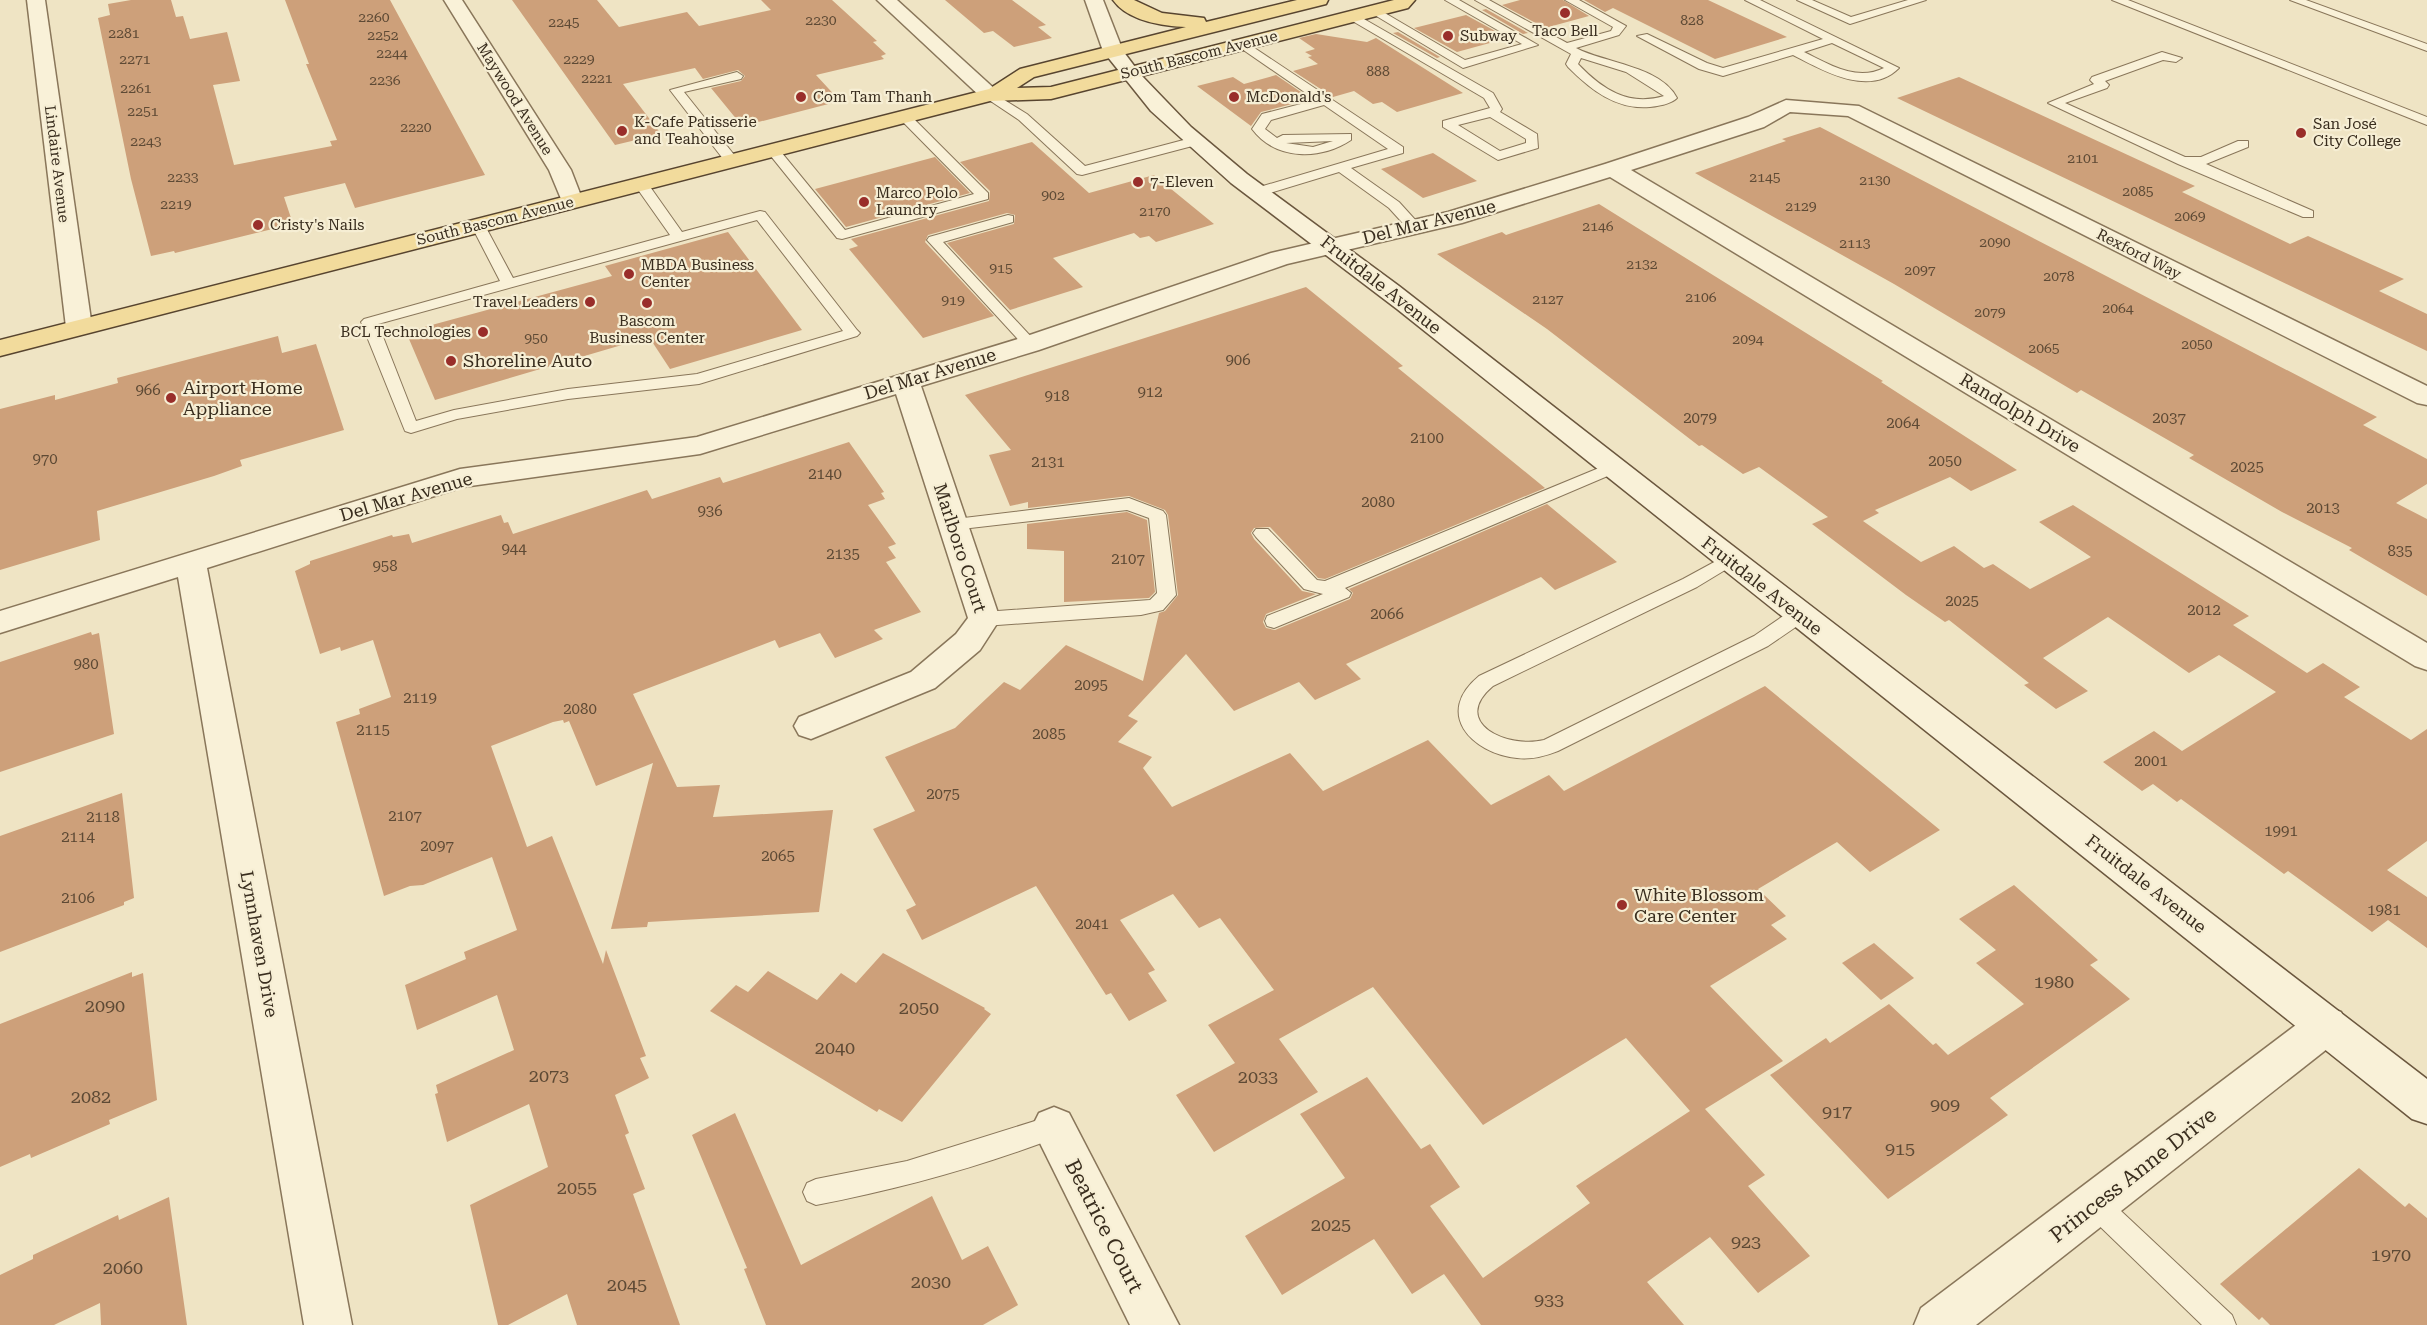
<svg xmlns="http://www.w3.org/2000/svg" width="2427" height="1325" font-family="'Roboto Serif',serif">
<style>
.building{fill:#cda07a}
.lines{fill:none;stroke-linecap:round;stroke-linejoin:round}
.lane-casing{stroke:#89765a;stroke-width:2}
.street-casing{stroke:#89765a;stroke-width:3}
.secondary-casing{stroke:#6b573e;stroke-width:3}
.primary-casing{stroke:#57442f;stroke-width:3}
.lane{fill:#f9f1d8;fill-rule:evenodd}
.street{fill:#f9f1d8;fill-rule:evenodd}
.secondary{fill:#f9f1d8;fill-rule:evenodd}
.primary{fill:#f2db9c;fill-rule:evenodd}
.poi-dot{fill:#992e2a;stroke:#f6eed4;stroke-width:2}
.labels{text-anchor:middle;stroke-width:4.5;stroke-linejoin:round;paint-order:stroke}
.far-number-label{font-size:14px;fill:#5e4a35}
.far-poi-label{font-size:15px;fill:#392d1e;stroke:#f6eed4;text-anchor:start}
.far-street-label{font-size:15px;fill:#392d1e;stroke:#f6eed4}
.number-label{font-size:15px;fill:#5e4a35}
.street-label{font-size:18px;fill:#392d1e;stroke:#f6eed4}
.poi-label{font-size:18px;fill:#392d1e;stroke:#f6eed4;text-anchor:start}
.near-number-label{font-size:18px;fill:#5e4a35}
.near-street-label{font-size:21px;fill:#392d1e;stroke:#f6eed4}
</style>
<rect width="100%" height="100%" fill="#efe4c4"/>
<g class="building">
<polygon points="131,0 171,0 176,17 183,16 190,39 227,32 240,81 213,85 234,165 332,146 330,141 337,140 306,64 309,64 285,0 390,0 485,175 355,208 345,183 284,197 293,224 175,253 174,251 151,256 131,179 98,18 110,15 108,4"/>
<polygon points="512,0 597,0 619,27 687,12 699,26 771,10 761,0 832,0 877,41 873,42 886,54 881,56 884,59 816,75 840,101 747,125 743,120 738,121 711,88 741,81 745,76 738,70 703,79 695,68 623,84 661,134 615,145"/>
<polygon points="945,0 1012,0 1046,25 1038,27 1052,38 1014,47 993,31 984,33"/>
<polygon points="1520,0 1563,0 1589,16 1545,28 1502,5"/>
<polygon points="1584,0 1708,0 1787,37 1715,59 1613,8 1605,12"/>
<polygon points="1486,9 1528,33 1523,34 1482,10"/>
<polygon points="1466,15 1508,38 1457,52 1414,28"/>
<polygon points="1398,32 1440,57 1437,58 1393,33"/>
<polygon points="1316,34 1367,42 1376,38 1463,93 1397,112 1382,102 1373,104 1354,91 1333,97 1293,71 1318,64 1308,57 1312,56 1305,52 1315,49 1299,38"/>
<polygon points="1276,75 1311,99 1261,112 1251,126 1197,86 1233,77 1244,84"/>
<polygon points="1959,77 2195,186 2182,192 2290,244 2308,236 2404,279 2379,291 2427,314 2427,351 1897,98"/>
<polygon points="1820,127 2377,417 2363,425 2427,459 2427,484 2396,503 2427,519 2427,596 2349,550 2352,548 2282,512 2189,458 2194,455 2081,390 2077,393 1894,284 1695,173 1786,141 1782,139"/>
<polygon points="1032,142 1089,193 1154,175 1214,224 1156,242 1149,236 1140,238 1134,233 1053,258 1083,287 1010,310 947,243 1014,224 1015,215 1007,213 928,235 925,242 994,316 923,338 849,249 858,246 851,239 989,201 990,191 960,162"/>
<polygon points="1433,153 1477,181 1423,198 1381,169"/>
<polygon points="935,157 970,193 846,227 815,189"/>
<polygon points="1599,204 1883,381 1881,382 2017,470 1971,491 1950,477 1875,510 1879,513 1863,521 1921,562 1954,546 1984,568 1993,564 2030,589 2091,557 2039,522 2073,505 2249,616 2233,625 2307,673 2323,663 2360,687 2344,697 2411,740 2427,729 2427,841 2387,870 2427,897 2427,948 2388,920 2372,932 2288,871 2284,874 2181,799 2177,802 2153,784 2142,791 2103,762 2154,731 2182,751 2276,692 2219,655 2189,673 2108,617 2043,658 2088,691 2056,709 2024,685 2029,683 1949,620 1945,622 1906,595 1812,524 1828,517 1759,467 1743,474 1702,445 1699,446 1547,329 1437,254 1502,232 1506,235"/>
<polygon points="728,232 802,330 670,369 649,337 435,400 406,332 612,276 605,266"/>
<polygon points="1306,287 1403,366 1398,368 1545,488 1325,579 1318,578 1270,527 1254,528 1251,533 1254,539 1302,591 1316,594 1266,614 1263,622 1266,628 1275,630 1350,599 1353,593 1349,589 1547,504 1617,562 1555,590 1541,577 1346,664 1361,679 1315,700 1299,682 1234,711 1186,654 1128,716 1138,721 1118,742 1152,757 1143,768 1172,807 1290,753 1323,791 1428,740 1491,805 1549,775 1564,791 1765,686 1940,830 1870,872 1837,842 1758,889 1786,916 1771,925 1787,939 1710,986 1783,1061 1705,1109 1765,1175 1748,1186 1810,1256 1758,1293 1710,1237 1647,1282 1684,1325 1481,1325 1444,1274 1412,1294 1374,1239 1282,1295 1245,1236 1345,1178 1300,1114 1367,1077 1421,1149 1430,1144 1460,1187 1430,1206 1483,1278 1590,1203 1576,1186 1690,1111 1626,1038 1483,1125 1373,987 1279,1039 1318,1092 1214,1152 1176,1095 1235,1063 1208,1025 1274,990 1220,918 1199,928 1173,894 1120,920 1155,970 1148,973 1167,1001 1129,1021 1111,993 1106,995 1036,886 922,940 906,910 916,905 873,829 915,811 885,757 955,728 1004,682 1020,690 1066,645 1143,681 1159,613 1165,611 1178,595 1168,515 1165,510 1129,496 1028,508 1028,502 1010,506 989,455 1011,450 965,395"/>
<polygon points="278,336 282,353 316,344 344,430 240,460 242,466 214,476 97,511 100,540 0,570 0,409 55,395 55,400 118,383 117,378"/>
<polygon points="849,442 884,492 881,493 885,499 868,505 896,544 888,547 896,558 886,562 921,612 874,630 883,639 835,658 820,633 779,648 775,640 633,694 677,787 720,785 713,817 833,810 819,912 648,922 647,927 611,929 653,763 596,786 569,721 564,723 563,720 553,722 491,746 527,847 552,836 603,964 606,950 646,1056 640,1058 649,1078 615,1095 629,1133 625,1135 645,1189 633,1194 680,1325 577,1325 567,1294 508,1325 498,1325 470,1205 548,1167 529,1104 447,1142 435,1094 438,1093 436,1085 514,1050 497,995 417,1030 405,985 466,959 464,952 517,930 492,857 423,885 410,886 384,896 336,722 360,714 359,709 391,697 373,640 341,651 340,647 320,654 295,571 310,564 310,561 392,535 393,537 409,534 412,543 501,515 504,523 508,522 513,534 647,490 652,499 720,477 723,483"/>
<polygon points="1127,512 1147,520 1155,592 1149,598 1064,602 1064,551 1027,549 1027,524"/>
<polygon points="91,632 92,635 99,633 114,734 0,772 0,662"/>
<polygon points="122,793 134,898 124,902 124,905 0,952 0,836"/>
<polygon points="2014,885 2098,960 2090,965 2130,999 1990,1098 2008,1115 1888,1199 1770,1075 1826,1038 1830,1043 1889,1004 1933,1045 1936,1043 1948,1055 2024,1004 1976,963 1996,950 1959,919"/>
<polygon points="1874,943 1914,978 1881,1000 1842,963"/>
<polygon points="883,953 985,1008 984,1009 991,1014 902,1122 879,1109 877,1112 710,1011 736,985 748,992 768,971 817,1000 841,973 856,983"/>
<polygon points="132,972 132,977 143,973 157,1100 109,1120 110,1124 31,1158 30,1154 0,1167 0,1024"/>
<polygon points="735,1113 801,1265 932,1196 962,1260 988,1246 1018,1305 983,1325 766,1325 744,1269 747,1268 692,1135"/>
<polygon points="2359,1168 2405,1207 2409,1203 2427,1218 2427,1325 2270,1325 2262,1317 2259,1320 2220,1284"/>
<polygon points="169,1197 187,1325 101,1325 100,1303 54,1325 0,1325 0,1275 33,1259 33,1255 118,1215 119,1220"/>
</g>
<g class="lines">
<g class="lane-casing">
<g id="lane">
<polygon points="1445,0 1459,0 1538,45 1463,68 1368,11 1378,9 1465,60 1522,44"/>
<path d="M1475 0H1489L1567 43 1611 31 1613 27 1565 0H1579L1626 26 1619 35 1576 48C1604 63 1661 66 1677 98 1671 104 1659 106 1650 107 1616 110 1591 90 1568 67L1566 64 1571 54ZM1581 58 1626 72 1664 96C1628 107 1602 89 1578 64Z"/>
<path d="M1745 0H1760L1899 68C1869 98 1822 70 1793 55L1723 76 1699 69 1637 36 1647 34 1707 63 1723 68 1823 39ZM1832 43 1884 68C1856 82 1829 64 1804 52Z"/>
<polygon points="1797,0 1812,0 1851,17 1908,0 1926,0 1850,24"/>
<polygon points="2112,0 2128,0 2427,117 2427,125"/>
<polygon points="2290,0 2306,0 2427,44 2427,51"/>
<path d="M1349 15H1357L1493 93 1502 109 1500 112 1537 134 1538 148 1498 160 1443 127V121L1490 108 1484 98 1349 19ZM1490 117 1526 139V143L1500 151 1458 125Z"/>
<path d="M1239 43H1247L1403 147V153L1351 168 1399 202 1419 224V230H1409L1389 208 1339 172 1263 195H1253V189L1388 149 1324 105 1271 120 1265 129 1277 138 1283 135 1351 134V140C1321 160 1276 161 1252 129L1262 114 1316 100 1239 47ZM1333 141 1313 147 1286 143Z"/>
<polygon points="2162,52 2182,58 2176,62 2163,60 2105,81 2109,85 2107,88 2065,103 2185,157 2201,157 2238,141 2248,141 2248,147 2206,164 2313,211 2313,217 2303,217 2178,164 2048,103 2094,84 2090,80 2092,77"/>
<polygon points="737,72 743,76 741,79 684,92 739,161 732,165 727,164 670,90"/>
<polygon points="990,91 1027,114 1085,166 1195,137 1201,141 1200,144 1082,175 1077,174 1019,120 986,98 986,92"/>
<polygon points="904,112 908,113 988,193 988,199 842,239 837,238 766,150 772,146 777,147 845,230 974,194 900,119 900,113"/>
<path d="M641 180 646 181 682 232 760 211 765 212 857 330 860 333 857 336 699 384 568 399 457 419 411 433 405 431 361 322 364 319 500 281 471 225 473 222H483L513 278 670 235 634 184ZM757 220 843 331 697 374 568 389 454 410 416 421 378 324Z"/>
<polygon points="1008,215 1013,216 1013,222 943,242 1035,341 1038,344 1035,347 1025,347 927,240 929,237"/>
<polygon points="1611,463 1620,468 1617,472 1345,588 1351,593 1349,597 1274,628 1267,626 1265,621 1267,616 1323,594 1304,589 1256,537 1253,533 1256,529 1268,529 1317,580 1325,581"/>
<polygon points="1129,498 1163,511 1166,515 1176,595 1163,610 1141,615 984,626 977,624 975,619 977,614 984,612 1150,600 1157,593 1149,518 1127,510 953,530 944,524 947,520"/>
<path d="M1729 554 1735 556 1738 560 1735 564 1697 587 1493 686C1449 723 1508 749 1544 740L1754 636 1792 610H1806L1808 615 1806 620 1768 646 1558 751C1545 756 1532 760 1517 758 1471 753 1434 713 1479 676L1683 579Z"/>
<path d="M1054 1115 1063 1119 1067 1127 1063 1135C983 1166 900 1189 816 1205L807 1201 803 1192 807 1183 816 1179 907 1161Z"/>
<polygon points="2096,1192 2105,1196 2232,1315 2236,1325 2202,1325 2087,1214 2083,1205 2087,1196"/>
</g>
</g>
<g class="street-casing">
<g id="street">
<polygon points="27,0 45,0 92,327 88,332 79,335 70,332 66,327"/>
<polygon points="444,0 462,0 571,170 583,201 580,206 564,206 549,170"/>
<polygon points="877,0 897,0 997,91 1000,95 997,99 983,99"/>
<polygon points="1085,0 1103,0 1123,51 1120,55 1106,55 1103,51"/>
<polygon points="1786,100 1859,106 2427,386 2427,405 2417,403 1848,116 1790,112 1764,127 1631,170 2427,643 2427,670 2415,666 1610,177 1462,223 1287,264 1039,350 921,386 1000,619 980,650 935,688 811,739 799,735 794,726 799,717 911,672 956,634 968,618 896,394 700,454 463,487 207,568 352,1325 304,1325 178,577 0,633 0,611 460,469 697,437 1021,338 1271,253 1448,212 1605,164 1748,117"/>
<polygon points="2327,1007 2341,1012 2347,1025 2341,1038 1976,1325 1914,1325 1921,1308 2313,1012"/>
<polygon points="1054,1107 1069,1113 1179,1325 1130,1325 1032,1127 1039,1113"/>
</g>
</g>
<g class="secondary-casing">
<polygon id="secondary" points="1113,45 1120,47 1141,75 1191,127 1247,174 1399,286 1707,526 2427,1079 2427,1124 2412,1119 1397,309 1231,183 1151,111 1103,51 1106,47"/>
</g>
<g class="primary-casing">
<path id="primary" d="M1113 0H1134L1162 13 1204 18 1206 22 1297 0H1328L1326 4 1034 77 1017 88 1051 87 1394 0H1415L1408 8 1051 99 990 101 0 356V340L989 89 1020 69 1186 27C1162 26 1128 21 1113 0Z"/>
</g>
<use href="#lane" class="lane"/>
<use href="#street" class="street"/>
<use href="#secondary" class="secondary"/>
<use href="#primary" class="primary"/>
</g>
<g class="poi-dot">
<circle cx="1565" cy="13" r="6"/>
<circle cx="1448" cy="36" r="6"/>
<circle cx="801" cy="97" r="6"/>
<circle cx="1234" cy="97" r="6"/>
<circle cx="622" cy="131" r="6"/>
<circle cx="2301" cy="133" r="6"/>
<circle cx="1138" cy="182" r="6"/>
<circle cx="864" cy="202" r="6"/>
<circle cx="258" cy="225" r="6"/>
<circle cx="629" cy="274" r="6"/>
<circle cx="590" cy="302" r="6"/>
<circle cx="647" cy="303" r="6"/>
<circle cx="483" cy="332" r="6"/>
<circle cx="451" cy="361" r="6"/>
<circle cx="171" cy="398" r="6"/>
<circle cx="1622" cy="905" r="6"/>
</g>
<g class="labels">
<g class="far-number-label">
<text x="374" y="22">2260</text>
<text x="821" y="25">2230</text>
<text x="1692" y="25">828</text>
<text x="564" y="27">2245</text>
<text x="124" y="38">2281</text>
<text x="383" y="40">2252</text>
<text x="392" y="58">2244</text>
<text x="135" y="64">2271</text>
<text x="579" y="64">2229</text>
<text x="1378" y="76">888</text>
<text x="597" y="83">2221</text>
<text x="385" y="85">2236</text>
<text x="136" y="93">2261</text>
<text x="143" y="116">2251</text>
<text x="416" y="132">2220</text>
<text x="146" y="146">2243</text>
<text x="2083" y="163">2101</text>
<text x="183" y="182">2233</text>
<text x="1765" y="182">2145</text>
<text x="1875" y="185">2130</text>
<text x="2138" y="196">2085</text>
<text x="1053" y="200">902</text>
<text x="176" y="209">2219</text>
<text x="1801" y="211">2129</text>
<text x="1155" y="216">2170</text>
<text x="2190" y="221">2069</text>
<text x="1598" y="231">2146</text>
<text x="1995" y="247">2090</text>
<text x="1855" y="248">2113</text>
<text x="1642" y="269">2132</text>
<text x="1001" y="273">915</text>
<text x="1920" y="275">2097</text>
<text x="2059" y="281">2078</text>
<text x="1701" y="302">2106</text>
<text x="1548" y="304">2127</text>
<text x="953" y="305">919</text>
<text x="2118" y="313">2064</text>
<text x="1990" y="317">2079</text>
<text x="536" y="343">950</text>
<text x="1748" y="344">2094</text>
<text x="2197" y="349">2050</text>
<text x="2044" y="353">2065</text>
</g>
<g class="far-poi-label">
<text x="1565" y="36" text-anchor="middle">Taco Bell</text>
<text x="1460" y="41">Subway</text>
<text x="813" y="102">Com Tam Thanh</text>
<text x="1246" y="102">McDonald's</text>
<text x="634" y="127">K-Cafe Patisserie<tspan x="634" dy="17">and Teahouse</tspan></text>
<text x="2313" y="129">San José<tspan x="2313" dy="17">City College</tspan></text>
<text x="1150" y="187">7-Eleven</text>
<text x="876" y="198">Marco Polo<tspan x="876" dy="17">Laundry</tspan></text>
<text x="270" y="230">Cristy's Nails</text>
<text x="641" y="270">MBDA Business<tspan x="641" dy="17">Center</tspan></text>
<text x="578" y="307" text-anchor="end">Travel Leaders</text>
<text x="647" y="326" text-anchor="middle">Bascom<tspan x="647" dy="17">Business Center</tspan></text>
<text x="471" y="337" text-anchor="end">BCL Technologies</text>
</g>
<g class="far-street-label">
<text transform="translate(1199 55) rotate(-14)" y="5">South Bascom Avenue</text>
<text transform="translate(515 99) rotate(58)" y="5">Maywood Avenue</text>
<text transform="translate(57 164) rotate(83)" y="5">Lindaire Avenue</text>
<text transform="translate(495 221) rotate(-14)" y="5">South Bascom Avenue</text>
<text transform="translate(2139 254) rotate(27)" y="5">Rexford Way</text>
</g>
<g class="number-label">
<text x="1238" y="365">906</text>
<text x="148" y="395">966</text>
<text x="1150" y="397">912</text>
<text x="1057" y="401">918</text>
<text x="1700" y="423">2079</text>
<text x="2169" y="423">2037</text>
<text x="1903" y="428">2064</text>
<text x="1427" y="443">2100</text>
<text x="45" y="464">970</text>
<text x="1945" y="466">2050</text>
<text x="1048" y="467">2131</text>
<text x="2247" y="472">2025</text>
<text x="825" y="479">2140</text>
<text x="1378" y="507">2080</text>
<text x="2323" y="513">2013</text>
<text x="710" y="516">936</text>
<text x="514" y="554">944</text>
<text x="2400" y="556">835</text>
<text x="843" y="559">2135</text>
<text x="1128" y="564">2107</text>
<text x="385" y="571">958</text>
<text x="1962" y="606">2025</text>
<text x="2204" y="615">2012</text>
<text x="1387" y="619">2066</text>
<text x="86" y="669">980</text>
<text x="1091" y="690">2095</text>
<text x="420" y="703">2119</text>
<text x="580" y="714">2080</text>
<text x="373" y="735">2115</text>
<text x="1049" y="739">2085</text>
<text x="2151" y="766">2001</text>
<text x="943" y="799">2075</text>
<text x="405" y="821">2107</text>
<text x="103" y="822">2118</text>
<text x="2281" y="836">1991</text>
<text x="78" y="842">2114</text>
<text x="437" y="851">2097</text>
<text x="778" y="861">2065</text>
<text x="78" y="903">2106</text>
<text x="2384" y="915">1981</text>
<text x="1092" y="929">2041</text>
</g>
<g class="street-label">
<text transform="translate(1429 222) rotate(-14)" y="6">Del Mar Avenue</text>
<text transform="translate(1381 285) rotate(38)" y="6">Fruitdale Avenue</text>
<text transform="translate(930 374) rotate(-17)" y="6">Del Mar Avenue</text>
<text transform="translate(2020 413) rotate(31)" y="6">Randolph Drive</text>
<text transform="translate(406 497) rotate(-16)" y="6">Del Mar Avenue</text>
<text transform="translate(960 548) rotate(72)" y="6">Marlboro Court</text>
<text transform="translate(1762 586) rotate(38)" y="6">Fruitdale Avenue</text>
<text transform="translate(2146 884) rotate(38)" y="6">Fruitdale Avenue</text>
<text transform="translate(259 944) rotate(80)" y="6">Lynnhaven Drive</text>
</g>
<g class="poi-label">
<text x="463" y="367">Shoreline Auto</text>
<text x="183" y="394">Airport Home<tspan x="183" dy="21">Appliance</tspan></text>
<text x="1634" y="901">White Blossom<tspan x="1634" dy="21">Care Center</tspan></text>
</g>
<g class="near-number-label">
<text x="2054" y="988">1980</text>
<text x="105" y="1012">2090</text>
<text x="919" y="1014">2050</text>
<text x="835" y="1054">2040</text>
<text x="549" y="1082">2073</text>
<text x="1258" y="1083">2033</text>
<text x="91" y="1103">2082</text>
<text x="1945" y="1111">909</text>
<text x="1837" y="1118">917</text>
<text x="1900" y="1155">915</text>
<text x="577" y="1194">2055</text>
<text x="1331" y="1231">2025</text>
<text x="1746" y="1248">923</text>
<text x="2391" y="1261">1970</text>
<text x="123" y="1274">2060</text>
<text x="931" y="1288">2030</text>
<text x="627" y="1291">2045</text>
<text x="1549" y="1306">933</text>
</g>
<g class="near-street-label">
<text transform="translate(2133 1175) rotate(-38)" y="7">Princess Anne Drive</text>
<text transform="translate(1104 1226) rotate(63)" y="7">Beatrice Court</text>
</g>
</g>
</svg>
